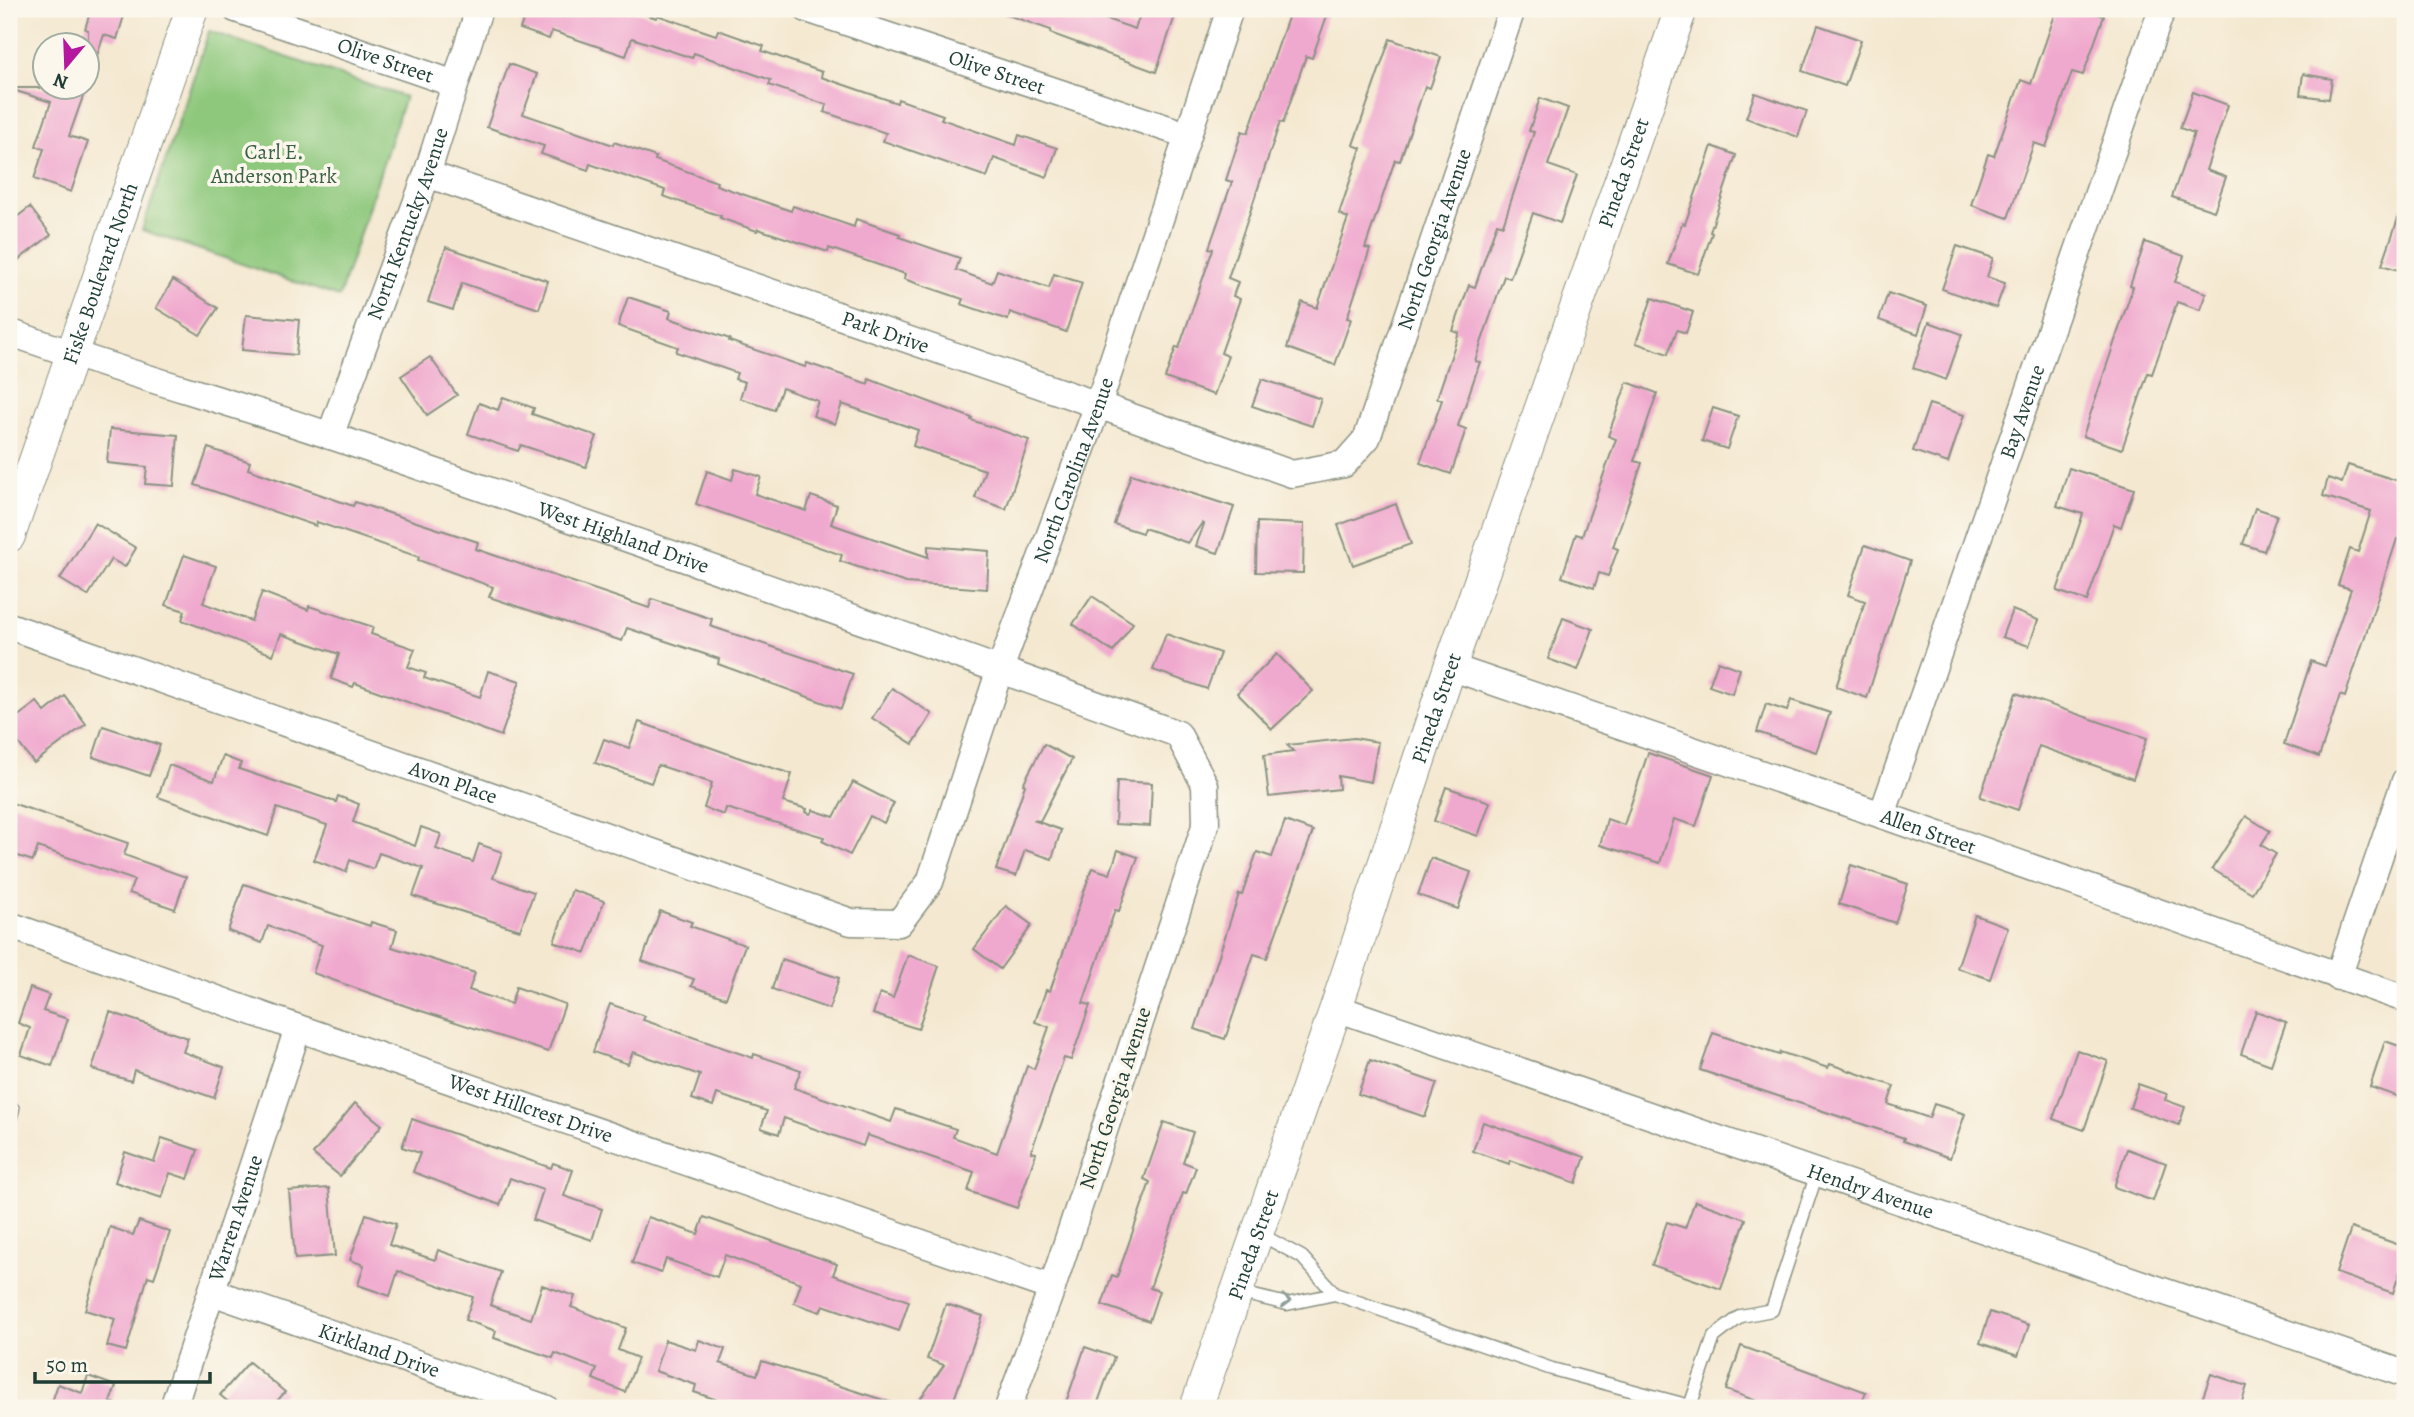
<svg xmlns="http://www.w3.org/2000/svg" width="2414" height="1417" font-family="Alegreya,serif">
<style>
.green{fill:#8dc87c;stroke:#568258;stroke-width:2}
.building{fill:#f0a9ce}
.lines{fill:none;stroke-linecap:round;stroke-linejoin:round}
.service-casing{stroke:#8a9282;stroke-width:15}
.minor-casing{stroke:#8a9282;stroke-width:29}
.tertiary-casing{stroke:#8a9282;stroke-width:34}
.service{stroke:#fff;stroke-width:12}
.minor{stroke:#fff;stroke-width:26}
.tertiary{stroke:#fff;stroke-width:32}
.oneway{stroke:#8f9e9a}
.labels{text-anchor:middle;stroke-width:7;stroke-linejoin:round;paint-order:stroke}
.street-label{font-size:21px;fill:#1f3d34;stroke:#fbf7ec}
.park-label{font-size:21px;fill:#3a6046;stroke:#fbf7ec}
</style>
<rect width="100%" height="100%" fill="#fbf7ec"/>
<filter id="ink" filterUnits="userSpaceOnUse"><feTurbulence type="fractalNoise" baseFrequency=".0143" numOctaves="2"/><feDisplacementMap in="SourceGraphic" scale="14" xChannelSelector="R" yChannelSelector="G"/><feConvolveMatrix kernelMatrix="1 2 1 2 8 2 1 2 1" color-interpolation-filters="sRGB"/></filter>
<filter id="wash" filterUnits="userSpaceOnUse"><feTurbulence type="fractalNoise" baseFrequency=".00686" numOctaves="4" result="noise"/><feDisplacementMap in="SourceGraphic" scale="28" xChannelSelector="R" yChannelSelector="G"/><feGaussianBlur stdDeviation="1.57" result="paint"/><feColorMatrix in="noise" values="0 0 0 0 0 0 0 0 0 0 0 0 0 0 0 0 0 1.4 0 .05"/><feComposite in="paint" operator="in"/></filter>
<g filter="url(#wash)">
<rect width="100%" height="100%" fill="#f4e8d0"/>
<polygon class="green" points="209,31 405,97 339,297 142,230"/>
<g id="blocks">
<g class="building">
<polygon points="91,9 126,9 117,39 104,35 91,73 88,73 88,30 85,29"/>
<polygon points="527,9 629,9 656,18 657,15 716,35 718,30 764,46 762,51 822,72 821,77 897,103 898,99 943,115 941,119 1016,145 1019,135 1057,148 1047,177 994,158 987,177 883,141 886,133 824,112 827,105 769,85 771,80 694,53 692,58 632,38 626,56 552,31 549,39 520,29"/>
<polygon points="1000,9 1077,9 1135,29 1142,9 1155,9 1175,16 1156,72 1050,33 1051,30 999,12"/>
<polygon points="1291,9 1315,9 1328,13 1312,58 1306,56 1283,123 1280,122 1228,278 1238,282 1233,296 1240,299 1221,353 1228,356 1214,395 1165,378 1176,347 1179,348 1213,249 1209,248 1232,182 1226,180 1242,131 1248,133"/>
<polygon points="2057,9 2082,9 2104,16 2083,75 2072,72 2046,147 2034,143 2008,218 1971,205 1988,154 1994,156 2021,80 2031,84"/>
<polygon points="1818,25 1861,40 1845,86 1802,71"/>
<polygon points="1390,39 1441,57 1430,88 1425,86 1400,161 1395,160 1365,248 1370,249 1347,318 1351,319 1335,365 1287,348 1302,302 1317,308 1348,218 1339,214 1361,148 1353,145"/>
<polygon points="509,64 537,74 523,114 613,145 614,142 656,157 655,160 717,182 716,185 791,211 793,206 854,227 856,219 900,234 899,237 960,258 956,270 992,283 997,270 1049,288 1054,274 1082,283 1066,332 1010,312 1008,320 961,304 963,299 904,279 905,274 829,248 828,252 758,229 757,231 720,218 721,216 663,196 665,190 590,164 588,170 541,154 544,146 487,127"/>
<polygon points="2303,74 2332,79 2329,99 2300,95"/>
<polygon points="16,88 86,88 69,136 88,142 71,192 34,179 44,149 36,146 51,102 16,91"/>
<polygon points="2193,92 2228,105 2206,170 2226,177 2214,211 2172,197 2194,133 2180,128"/>
<polygon points="1755,93 1807,111 1798,137 1746,118"/>
<polygon points="1540,98 1568,108 1548,165 1577,175 1560,223 1533,213 1510,278 1504,276 1475,361 1480,362 1458,426 1466,429 1451,474 1420,463 1442,400 1437,398 1459,333 1453,331 1469,285 1475,287 1497,223 1503,225 1534,132 1529,131"/>
<polygon points="1712,146 1736,155 1710,232 1712,233 1698,274 1668,264 1682,223 1685,224"/>
<polygon points="30,207 51,235 9,267 9,223"/>
<polygon points="2402,207 2405,207 2405,272 2382,265"/>
<polygon points="2145,242 2184,256 2175,282 2206,293 2200,310 2177,302 2152,374 2148,373 2122,449 2083,436 2133,287 2130,286"/>
<polygon points="1957,246 1993,258 1987,277 2005,283 1996,308 1942,289"/>
<polygon points="446,247 548,281 539,309 462,283 453,310 428,302"/>
<polygon points="173,280 218,308 200,335 156,308"/>
<polygon points="1888,293 1927,306 1918,334 1879,320"/>
<polygon points="628,297 671,311 669,318 730,339 729,341 805,367 807,363 868,384 869,379 972,418 971,420 1029,440 1006,509 975,498 985,470 913,446 918,430 842,404 835,424 813,416 818,401 782,388 774,410 740,398 745,382 735,379 737,373 676,352 678,347 618,326"/>
<polygon points="1652,298 1693,312 1686,333 1677,330 1668,354 1636,343"/>
<polygon points="246,315 299,320 296,355 242,350"/>
<polygon points="1929,322 1962,334 1946,380 1913,368"/>
<polygon points="430,357 457,395 427,415 401,376"/>
<polygon points="1262,379 1321,399 1312,426 1252,406"/>
<polygon points="1627,382 1657,393 1634,461 1642,463 1613,547 1618,549 1608,576 1599,573 1594,588 1562,577 1576,534 1582,536 1616,439 1608,436"/>
<polygon points="503,397 534,408 532,414 597,436 586,467 521,445 518,451 468,434 479,403 498,410"/>
<polygon points="1929,404 1964,415 1948,463 1913,451"/>
<polygon points="1713,408 1738,416 1727,449 1702,441"/>
<polygon points="110,429 178,435 174,486 145,484 147,467 107,463"/>
<polygon points="208,448 250,462 248,469 353,506 355,502 478,542 476,549 649,608 652,599 712,619 710,626 853,674 841,709 718,664 719,659 627,628 622,641 489,597 493,587 418,560 419,557 317,522 316,526 195,485"/>
<polygon points="2348,465 2405,483 2405,541 2397,539 2345,697 2340,695 2319,757 2284,744 2311,661 2325,666 2351,589 2338,585 2350,549 2358,552 2371,511 2323,496 2328,478 2342,483"/>
<polygon points="2069,468 2134,489 2121,527 2114,524 2087,601 2057,591 2083,514 2057,506"/>
<polygon points="735,469 761,477 755,494 806,511 811,496 837,505 831,524 928,557 928,546 989,551 987,589 906,583 840,561 842,555 696,504 707,471 732,480"/>
<polygon points="1131,474 1234,507 1218,553 1196,546 1204,524 1202,523 1188,543 1144,528 1142,533 1114,524"/>
<polygon points="1396,504 1411,544 1353,565 1338,525"/>
<polygon points="2255,508 2277,515 2264,551 2243,544"/>
<polygon points="1257,522 1304,524 1303,573 1256,572"/>
<polygon points="95,523 136,548 125,567 111,559 88,596 60,579"/>
<polygon points="1865,545 1910,561 1867,698 1836,687 1865,601 1848,595"/>
<polygon points="184,555 216,566 203,603 251,621 262,592 308,610 309,606 373,627 371,634 415,649 408,667 426,673 424,678 480,697 488,671 520,681 501,736 355,683 353,687 331,679 339,654 281,634 273,655 182,620 185,611 166,605"/>
<polygon points="1092,596 1133,623 1113,652 1073,624"/>
<polygon points="2012,610 2038,620 2029,646 2002,637"/>
<polygon points="1563,618 1593,629 1578,670 1548,659"/>
<polygon points="1166,634 1220,653 1207,689 1153,670"/>
<polygon points="1277,654 1313,691 1272,729 1237,693"/>
<polygon points="1718,661 1740,669 1732,694 1709,686"/>
<polygon points="892,688 932,714 913,744 872,718"/>
<polygon points="2016,693 2147,738 2133,779 2039,746 2018,810 1980,797"/>
<polygon points="65,696 86,724 34,763 9,731 9,723 37,702 45,712"/>
<polygon points="1791,700 1830,713 1816,752 1757,732 1766,704 1787,711"/>
<polygon points="639,722 743,759 792,774 783,802 807,809 806,812 810,814 813,810 834,817 853,782 894,803 884,823 870,816 850,855 822,841 824,837 726,808 724,815 704,808 712,783 658,765 651,783 595,763 604,739 629,748"/>
<polygon points="103,726 160,745 149,776 93,757"/>
<polygon points="1354,738 1378,742 1371,782 1338,776 1339,789 1269,797 1264,755 1293,751 1287,745"/>
<polygon points="1044,744 1072,759 1040,821 1033,820 1061,830 1052,859 1025,850 1016,876 996,870 1025,785 1023,784"/>
<polygon points="1648,753 1713,775 1696,826 1674,819 1660,863 1600,845 1607,819 1624,825"/>
<polygon points="223,756 241,763 239,769 336,802 338,796 359,804 353,822 415,846 421,827 441,834 436,849 473,862 479,844 502,852 493,878 534,892 520,930 413,896 423,868 379,853 373,869 350,860 346,872 314,860 327,825 277,808 268,836 158,797 169,765 214,781"/>
<polygon points="1117,781 1152,783 1150,826 1115,824"/>
<polygon points="1446,787 1490,802 1478,836 1434,821"/>
<polygon points="9,802 128,843 124,855 186,877 175,909 129,893 134,880 38,847 33,861 9,853"/>
<polygon points="2246,816 2270,831 2261,845 2276,854 2252,893 2212,869"/>
<polygon points="1285,821 1313,831 1267,958 1254,954 1225,1039 1195,1029 1239,894 1242,895 1257,852 1272,857"/>
<polygon points="1118,850 1138,857 1119,911 1115,910 1083,1003 1090,1005 1071,1060 1064,1058 1031,1152 1036,1153 1017,1208 968,1191 974,1172 867,1135 863,1146 784,1118 779,1134 761,1128 767,1111 717,1094 713,1106 692,1099 700,1075 633,1052 628,1064 593,1052 610,1004 645,1016 643,1020 753,1058 754,1054 801,1070 794,1088 891,1122 896,1109 956,1129 953,1137 997,1153 1027,1066 1034,1069 1049,1027 1035,1022 1046,990 1050,991 1092,868 1110,874"/>
<polygon points="1431,858 1471,872 1458,909 1418,895"/>
<polygon points="1851,865 1908,884 1895,923 1839,904"/>
<polygon points="244,884 370,926 371,922 397,930 392,947 475,973 469,990 511,1004 516,987 565,1004 548,1052 406,1006 313,973 322,945 268,926 262,943 228,931"/>
<polygon points="572,890 604,901 586,953 554,942"/>
<polygon points="1006,906 1032,925 1000,969 974,949"/>
<polygon points="660,911 692,922 690,926 745,945 726,998 691,986 694,979 642,961"/>
<polygon points="1975,915 2008,927 1990,979 1957,968"/>
<polygon points="908,955 939,966 918,1029 873,1014 880,993 893,998"/>
<polygon points="782,959 839,978 829,1009 772,989"/>
<polygon points="30,988 49,995 43,1011 68,1019 52,1066 21,1055 30,1028 18,1023"/>
<polygon points="2256,1011 2286,1022 2271,1065 2241,1054"/>
<polygon points="110,1012 188,1038 183,1052 224,1067 214,1098 134,1070 131,1081 92,1069"/>
<polygon points="1713,1033 1779,1055 1780,1052 1828,1068 1830,1064 1894,1086 1888,1104 1929,1118 1934,1104 1965,1114 1950,1158 1903,1141 1904,1138 1700,1070"/>
<polygon points="2385,1041 2405,1048 2405,1079 2399,1097 2370,1087"/>
<polygon points="2077,1050 2108,1061 2084,1130 2053,1119"/>
<polygon points="1370,1060 1437,1083 1425,1117 1358,1094"/>
<polygon points="2138,1084 2167,1094 2165,1100 2185,1107 2179,1125 2130,1108"/>
<polygon points="355,1103 382,1125 340,1176 313,1154"/>
<polygon points="412,1119 551,1168 553,1163 573,1170 564,1196 602,1209 592,1240 533,1220 543,1190 510,1178 500,1205 413,1172 420,1153 402,1147"/>
<polygon points="1164,1122 1193,1132 1183,1162 1196,1167 1186,1194 1183,1193 1150,1288 1159,1291 1149,1321 1102,1305 1112,1275 1117,1277 1150,1182 1144,1179"/>
<polygon points="1483,1122 1585,1157 1576,1183 1510,1160 1509,1164 1473,1151"/>
<polygon points="162,1138 198,1150 188,1179 170,1173 162,1198 115,1182 125,1152 154,1162"/>
<polygon points="2127,1149 2166,1163 2153,1201 2114,1187"/>
<polygon points="329,1188 335,1256 295,1259 289,1191"/>
<polygon points="1695,1201 1746,1219 1721,1289 1652,1265 1667,1222 1685,1228"/>
<polygon points="366,1214 396,1224 389,1245 435,1260 438,1250 501,1272 490,1305 531,1319 542,1285 575,1296 571,1307 626,1328 618,1350 638,1358 625,1392 593,1379 597,1369 555,1353 553,1358 494,1338 496,1331 465,1320 473,1297 398,1271 390,1296 358,1285 364,1265 350,1260"/>
<polygon points="648,1217 698,1234 704,1217 837,1264 833,1275 909,1301 899,1331 823,1305 820,1312 794,1303 801,1283 725,1255 717,1277 666,1259 661,1273 632,1263"/>
<polygon points="139,1221 170,1232 154,1278 148,1276 126,1351 107,1346 115,1319 85,1310 110,1227 133,1235"/>
<polygon points="2351,1228 2405,1247 2405,1256 2393,1293 2336,1273"/>
<polygon points="946,1304 983,1316 951,1408 914,1408 944,1365 927,1359"/>
<polygon points="1990,1312 2029,1325 2018,1356 1980,1343"/>
<polygon points="665,1340 696,1350 699,1340 725,1349 720,1363 757,1375 762,1361 899,1405 899,1408 741,1408 694,1392 696,1385 655,1371"/>
<polygon points="1741,1346 1866,1392 1859,1408 1754,1408 1757,1401 1726,1390"/>
<polygon points="1085,1347 1114,1357 1096,1408 1064,1408"/>
<polygon points="249,1362 285,1392 271,1408 235,1408 220,1395"/>
<polygon points="2211,1374 2247,1386 2240,1408 2199,1408"/>
<polygon points="88,1376 116,1386 110,1402 119,1405 118,1408 50,1408 58,1384 82,1393"/>
</g>
</g>
</g>
<g filter="url(#ink)">
<use href="#blocks" fill-opacity="0" stroke="#8a9282" stroke-width="2"/>
<g class="lines">
<g class="service-casing">
<g id="service">
<polyline points="9,1108 13,1109 9,1123"/>
<polyline points="1258,1233 1302,1257 1335,1294 1552,1369 1690,1406 1714,1337 1741,1316 1772,1310 1817,1173"/>
<polyline points="1237,1292 1287,1304 1335,1294"/>
</g>
</g>
<g class="minor-casing">
<g id="minor">
<path id="s1" d="M236 9 455 84"/>
<path id="s2" d="M807 9 1187 135"/>
<path id="s3" d="M427 174 1098 405 1292 474 1344 464 1367 438 1512 9"/>
<path id="s4" d="M9 332C116 371 226 400 334 437 616 534 898 632 1178 734L1205 785 1206 823 1052 1288 1008 1408"/>
<path id="s5" d="M330 436 427 174 479 9"/>
<path id="s6" d="M9 626 851 922 899 923 930 882 1000 669 1098 405 1230 9"/>
<path id="s7" d="M1450 667 1882 815 2405 999"/>
<path id="s8" d="M1882 815 2162 9"/>
<path id="s9" d="M9 925 298 1028 1052 1288"/>
<polyline points="2338,977 2405,781"/>
<path id="s10" d="M1336 1008 2405 1374"/>
<path id="s11" d="M212 1292 545 1408"/>
<path id="s12" d="M173 1408 298 1028"/>
</g>
</g>
<g class="tertiary-casing">
<g id="tertiary">
<path id="s13" d="M9 536 192 9"/>
<path id="s14" d="M1196 1408 1336 1008 1450 667 1681 9"/>
</g>
</g>
<use href="#service" class="service"/>
<use href="#minor" class="minor"/>
<use href="#tertiary" class="tertiary"/>
</g>
<defs><path id="oneway-chevron" d="M-2-3.5L2.5 0L-2 3.5" fill="none" stroke-width="1.6" stroke-linecap="round" stroke-linejoin="round" transform="scale(1.75)"/></defs>
<use class="oneway" href="#oneway-chevron" transform="translate(1286 1301) rotate(2)"/>
</g>
<g class="labels">
<g class="street-label">
<text dy="7" stroke="none"><textPath href="#s1" startOffset="158">Olive Street</textPath></text>
<text dy="7" stroke="none"><textPath href="#s2" startOffset="200">Olive Street</textPath></text>
<text dy="7" stroke="none"><textPath href="#s14" startOffset="1307">Pineda Street</textPath></text>
<text dy="7" stroke="none"><textPath href="#s5" startOffset="226">North Kentucky Avenue</textPath></text>
<text dy="7" stroke="none"><textPath href="#s3" startOffset="1213">North Georgia Avenue</textPath></text>
<text dy="7" stroke="none"><textPath href="#s13" startOffset="278">Fiske Boulevard North</textPath></text>
<text dy="7" stroke="none"><textPath href="#s3" startOffset="485">Park Drive</textPath></text>
<text dy="7" stroke="none"><textPath href="#s8" startOffset="427">Bay Avenue</textPath></text>
<text dy="7" stroke="none"><textPath href="#s6" startOffset="1428">North Carolina Avenue</textPath></text>
<text dy="7" stroke="none"><textPath href="#s4" startOffset="648">West Highland Drive</textPath></text>
<text dy="7" stroke="none"><textPath href="#s14" startOffset="740">Pineda Street</textPath></text>
<text dy="7" stroke="none"><textPath href="#s6" startOffset="471">Avon Place</textPath></text>
<text dy="7" stroke="none"><textPath href="#s7" startOffset="506">Allen Street</textPath></text>
<text transform="translate(1115 1098) rotate(-72)" y="7">North Georgia Avenue</text>
<text dy="7" stroke="none"><textPath href="#s9" startOffset="553">West Hillcrest Drive</textPath></text>
<text dy="7" stroke="none"><textPath href="#s10" startOffset="565">Hendry Avenue</textPath></text>
<text dy="7" stroke="none"><textPath href="#s12" startOffset="200">Warren Avenue</textPath></text>
<text dy="7" stroke="none"><textPath href="#s14" startOffset="173">Pineda Street</textPath></text>
<text dy="7" stroke="none"><textPath href="#s11" startOffset="177">Kirkland Drive</textPath></text>
</g>
<g class="park-label">
<text x="274" y="159">Carl E.<tspan x="274" dy="24">Anderson Park</tspan></text>
</g>
</g>
<rect width="2414" height="1417" fill="none" stroke="#fbf7ec" stroke-width="35"/>
<g transform="translate(66 66) rotate(199)"><circle r="33" fill="#fbf7ec" stroke="#a3ada2" stroke-width="2"/>
<path d="M0-5L12 26L0 18L-12 26Z" fill="#b5179e"/>
<text y="-10" font-size="19" font-weight="bold" text-anchor="middle" fill="#1f3d34">N</text>
</g>
<path d="M35 1372v10h175v-10" fill="none" stroke="#1f3d34" stroke-width="3.5"/>
<text x="46" y="1372" font-size="21" fill="#1f3d34" stroke="#fbf7ec" stroke-width="5" paint-order="stroke">50 m</text>
</svg>
